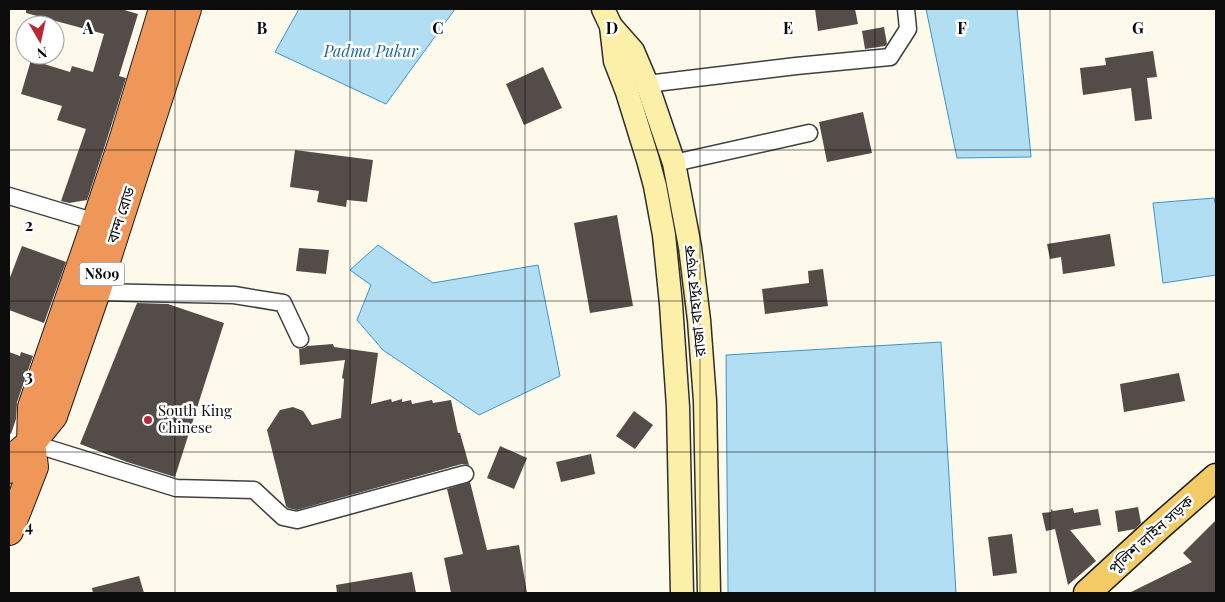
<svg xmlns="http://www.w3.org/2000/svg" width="1225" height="602" font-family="'Playfair Display','Noto Sans Bengali',serif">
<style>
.water{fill:#b2def3;stroke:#3b95c8}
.building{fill:#544c48}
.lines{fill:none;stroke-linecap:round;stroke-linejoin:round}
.street-casing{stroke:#3f3f3f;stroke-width:19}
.secondary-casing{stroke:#2e2e2e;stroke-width:25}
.primary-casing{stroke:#1d1d1d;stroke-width:29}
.highway-casing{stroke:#1d1d1d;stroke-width:30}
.street{stroke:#fff;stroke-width:16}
.secondary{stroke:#fcefa8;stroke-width:22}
.primary{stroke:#f3cb66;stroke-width:26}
.highway{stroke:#ef9758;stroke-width:28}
.grid{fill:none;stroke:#0c0c0c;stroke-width:1;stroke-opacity:0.55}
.poi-dot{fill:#b62936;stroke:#fff;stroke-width:2}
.labels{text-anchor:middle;stroke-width:5;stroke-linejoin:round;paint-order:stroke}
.shield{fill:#fff;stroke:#555;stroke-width:1}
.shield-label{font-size:14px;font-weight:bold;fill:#0c0c0c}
.street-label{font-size:15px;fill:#0c0c0c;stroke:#fff}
.poi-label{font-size:15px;fill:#0c0c0c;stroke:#fff;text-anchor:start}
.water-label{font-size:16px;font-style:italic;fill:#1a6698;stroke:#fff}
.grid-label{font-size:16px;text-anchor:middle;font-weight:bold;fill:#0c0c0c;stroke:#fff;stroke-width:5;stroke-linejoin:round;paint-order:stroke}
</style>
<rect width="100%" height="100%" fill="#fefaeb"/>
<g class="water">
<polygon points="299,9 455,9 386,104 275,52"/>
<polygon points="926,9 1017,9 1031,157 957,158"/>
<polygon points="1214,198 1216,207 1216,275 1163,283 1153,203"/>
<polygon points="378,245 433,283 538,265 560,376 479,415 383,350 357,320 371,285 350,270"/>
<polygon points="941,342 956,593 728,593 726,355"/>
</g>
<g class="building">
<polygon points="26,9 121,9 138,14 119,76 126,78 108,136 87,200 69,203 61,201 86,129 57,120 62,106 21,94 31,60 70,72 72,66 93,72 104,34 26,13"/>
<polygon points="815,9 855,9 858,24 818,31"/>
<polygon points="884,27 887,44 885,46 865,49 862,31"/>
<polygon points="1153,51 1157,77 1147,78 1152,119 1135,121 1131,88 1083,95 1080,68 1106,65 1105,58"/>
<polygon points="543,67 562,108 524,125 506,84"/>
<polygon points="863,112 872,153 827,162 819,122"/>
<polygon points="295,150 373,160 367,202 347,200 346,207 317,202 319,191 290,187"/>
<polygon points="617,215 633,306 590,313 574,223"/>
<polygon points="1110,234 1115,266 1063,274 1061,257 1050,259 1047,244"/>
<polygon points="22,246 66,262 44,323 9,310 9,280"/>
<polygon points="299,248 329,250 326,274 296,271"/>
<polygon points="823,269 828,306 765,314 762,289 809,283 808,271"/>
<polygon points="137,303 168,304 224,323 175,477 127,462 80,444"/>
<polygon points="333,344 334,347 378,353 371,404 391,399 392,402 402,399 402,402 411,400 412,404 432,400 433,403 451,400 458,433 460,433 469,465 462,464 297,510 288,508 286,506 267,430 280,410 293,407 303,411 312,425 341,418 344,379 342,378 345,360 300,365 299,349 304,348 307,346"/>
<polygon points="9,352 20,356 21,352 33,356 17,402 16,419 11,434 9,433"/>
<polygon points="1179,373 1185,401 1124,412 1120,384"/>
<polygon points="634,411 653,425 635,449 616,436"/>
<polygon points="500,446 527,458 514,489 487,478"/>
<polygon points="591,454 595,474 561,482 556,462"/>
<polygon points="470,482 487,550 519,545 527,593 451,593 444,558 463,554 447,489"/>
<polygon points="1138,507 1141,523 1135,529 1118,532 1115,511"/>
<polygon points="1073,508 1074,513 1098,509 1101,525 1070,530 1096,561 1068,585 1055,529 1046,531 1042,513 1051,512 1051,509 1053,511"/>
<polygon points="1216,520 1216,593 1129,593 1192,562 1183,553"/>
<polygon points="1012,534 1017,573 993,576 988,537"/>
<polygon points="412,572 416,593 337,593 336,585"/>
<polygon points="139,576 144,593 93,593 92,588"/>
</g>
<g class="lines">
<g class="street-casing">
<g id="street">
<polyline points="647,84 796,66 890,57 908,29 906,9"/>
<polyline points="674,163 809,133"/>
<polyline points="9,196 96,222"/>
<polyline points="96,292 234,295 283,303 300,339"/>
<polyline points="31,443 176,488 254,490 283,517 297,520 465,474"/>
</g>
</g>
<g class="secondary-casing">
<g id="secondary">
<polyline points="603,9 611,26 615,61 627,92 648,160 655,186 664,235 671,304 678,407 682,593"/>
<polyline points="611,26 633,51 647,84 674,163 690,247 699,320 705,401 709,593"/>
</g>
</g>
<g class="primary-casing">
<polyline id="primary" points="1087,593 1160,526 1216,477"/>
</g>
<g class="highway-casing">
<g id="highway">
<polyline points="9,469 12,459 31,443 32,407 96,222 123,141 163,9"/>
<polyline points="9,531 34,467 31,443 53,416 96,292 187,9"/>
</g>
</g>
<use href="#street" class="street"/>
<use href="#secondary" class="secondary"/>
<use href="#primary" class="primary"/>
<use href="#highway" class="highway"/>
</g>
<path class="grid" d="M175 9V593M350 9V593M525 9V593M700 9V593M875 9V593M1050 9V593M9 150H1216M9 301H1216M9 452H1216"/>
<circle class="poi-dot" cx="148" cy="420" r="5"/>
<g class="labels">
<rect class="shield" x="79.5" y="262.5" width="45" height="23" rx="4"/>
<g class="shield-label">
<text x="102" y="279">N809</text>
</g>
<g class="street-label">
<text transform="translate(121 215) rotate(-72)" y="5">বান্দ রোড</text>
<text transform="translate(695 301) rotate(-96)" y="5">রাজা বাহাদুর সড়ক</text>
<text transform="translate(1151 535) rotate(-42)" y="5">পুলিশ লাইন সড়ক</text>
</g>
<g class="poi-label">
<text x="158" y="416">South King<tspan x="158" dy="17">Chinese</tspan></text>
</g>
<g class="water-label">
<text x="371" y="57">Padma Pukur</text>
</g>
</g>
<g class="grid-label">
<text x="88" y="34">A</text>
<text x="262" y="34">B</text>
<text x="438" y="34">C</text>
<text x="612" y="34">D</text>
<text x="788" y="34">E</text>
<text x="962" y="34">F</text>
<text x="1138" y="34">G</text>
<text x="29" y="231">2</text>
<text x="29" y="382">3</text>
<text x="29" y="532">4</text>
</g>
<rect width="1225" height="602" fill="none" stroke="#0c0c0c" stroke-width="20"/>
<g transform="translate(40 40) rotate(171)"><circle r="24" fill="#ffffff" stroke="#9e9e9e"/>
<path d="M0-4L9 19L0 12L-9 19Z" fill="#b62936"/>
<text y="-8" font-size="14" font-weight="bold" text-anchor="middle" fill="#0c0c0c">N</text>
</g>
</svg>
